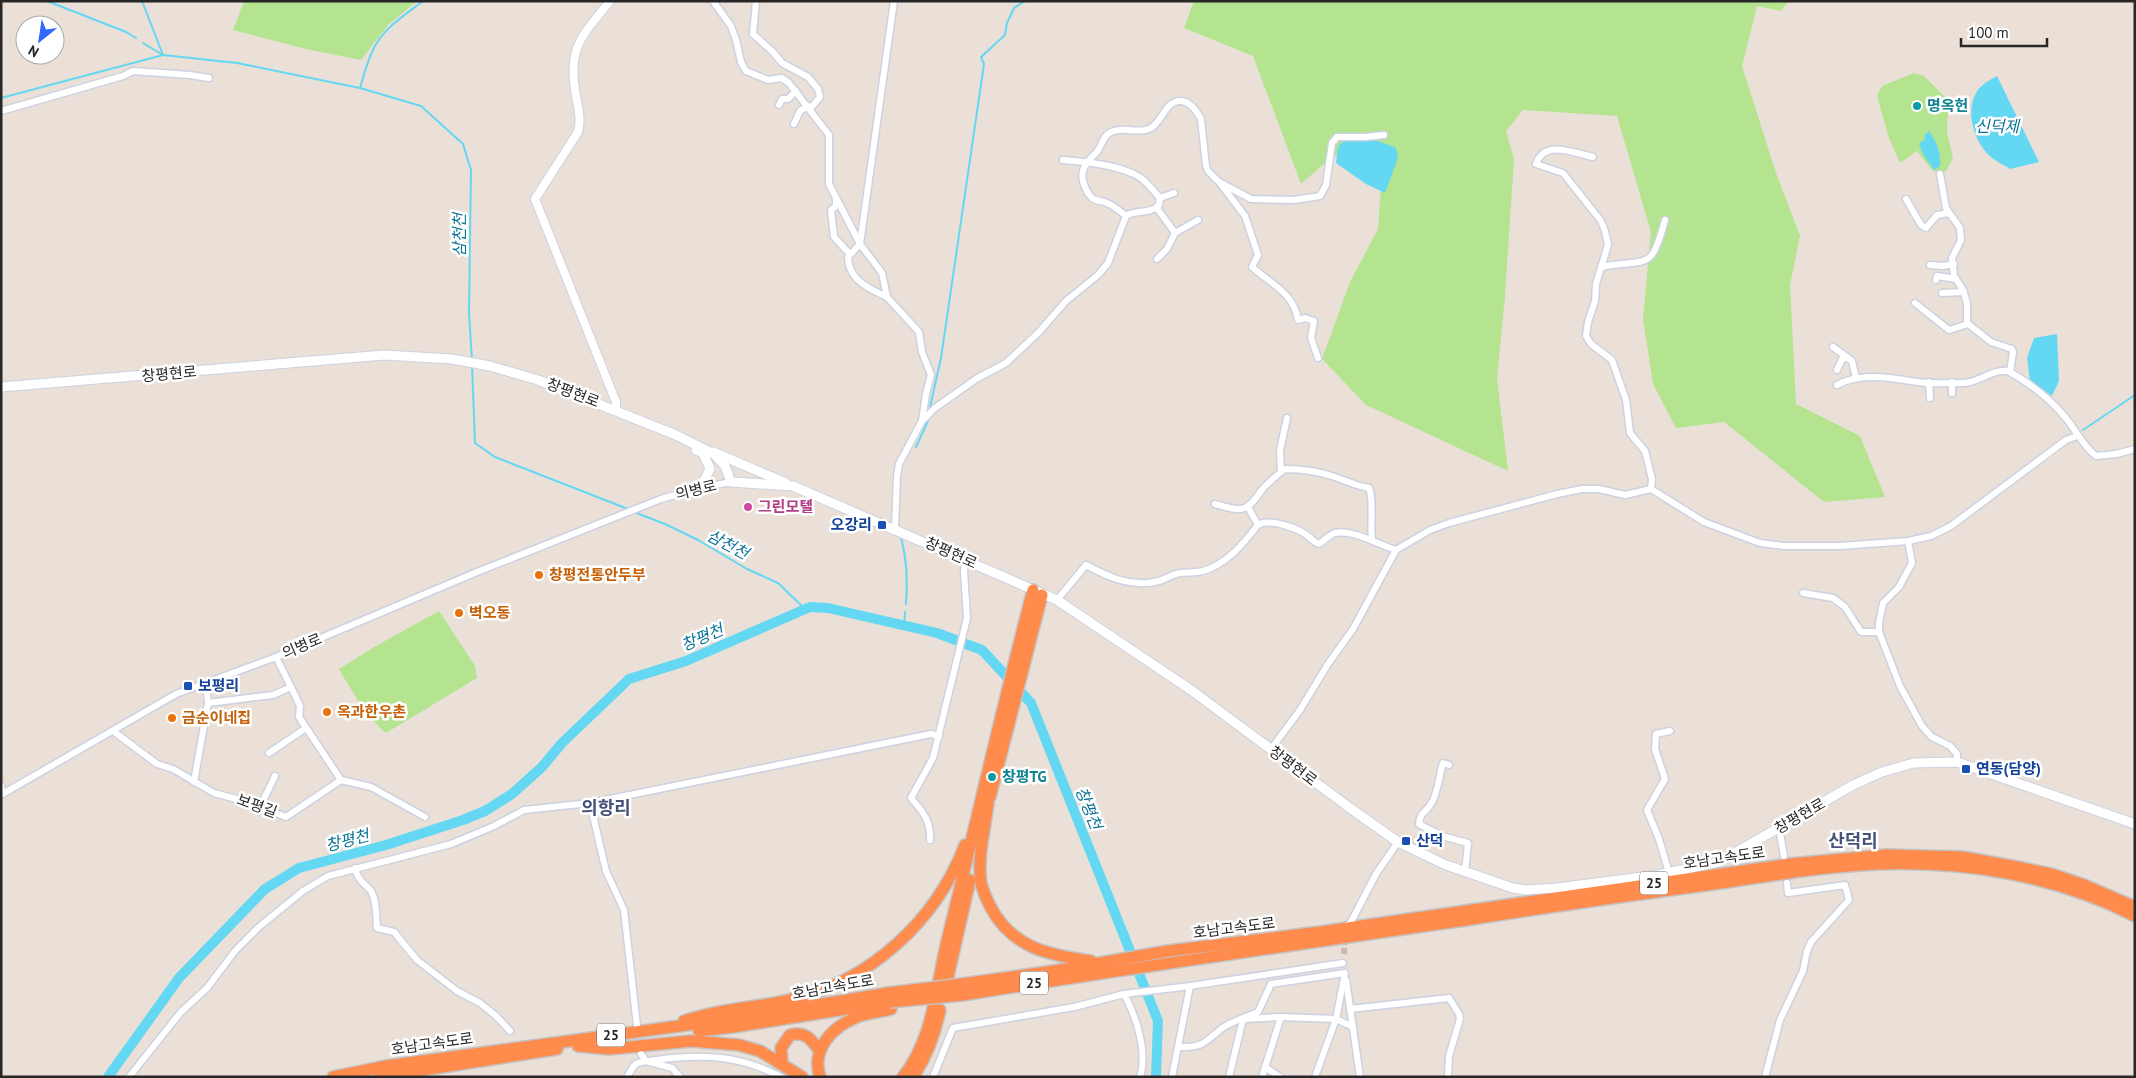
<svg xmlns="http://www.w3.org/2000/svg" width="2136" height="1078" font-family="'PT Sans','Noto Sans KR',sans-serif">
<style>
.green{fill:#b4e490}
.water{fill:#64d8f2}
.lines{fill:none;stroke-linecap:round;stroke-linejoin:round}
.stream{stroke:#64d8f2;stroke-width:2}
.river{stroke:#64d8f2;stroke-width:10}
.minor-tunnel{stroke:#c3bbb4;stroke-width:6;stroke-dasharray:6 3;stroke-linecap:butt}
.minor-casing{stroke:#ccd2e1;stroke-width:9}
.tertiary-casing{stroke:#ccd2e1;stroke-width:10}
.secondary-casing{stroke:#ccd2e1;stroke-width:11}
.motorway-casing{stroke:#c3c3c3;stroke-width:14}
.minor{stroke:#fff;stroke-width:6}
.tertiary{stroke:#fff;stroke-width:8}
.secondary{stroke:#fff;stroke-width:9}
.motorway{stroke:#ff8b4d;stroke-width:11}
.motorway-bridge-casing{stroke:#c3c3c3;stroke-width:14;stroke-linecap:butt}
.motorway-bridge{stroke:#ff8b4d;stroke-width:11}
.culture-dot{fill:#0f9aa8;stroke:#fff;stroke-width:2}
.hotel-dot{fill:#d1479c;stroke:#fff;stroke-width:2}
.transit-dot{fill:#1a4fb4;stroke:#fff;stroke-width:2}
.food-dot{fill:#e8710a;stroke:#fff;stroke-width:2}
.labels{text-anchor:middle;stroke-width:5;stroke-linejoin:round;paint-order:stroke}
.shield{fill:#fff;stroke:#686868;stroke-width:1}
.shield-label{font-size:14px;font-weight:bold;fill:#272727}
.culture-label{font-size:15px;font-weight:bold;fill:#0d838f;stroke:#fff;text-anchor:start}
.street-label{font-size:15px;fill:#272727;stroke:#fff}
.hotel-label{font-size:15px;font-weight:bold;fill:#b23c85;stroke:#fff;text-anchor:start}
.transit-label{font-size:15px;font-weight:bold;fill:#164399;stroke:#fff;text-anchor:start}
.food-label{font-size:15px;font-weight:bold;fill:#c56008;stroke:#fff;text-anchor:start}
.water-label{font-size:16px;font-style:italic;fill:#097399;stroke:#fff}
.quarter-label{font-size:18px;font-weight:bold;fill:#465378;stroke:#fff}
</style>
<rect width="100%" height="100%" fill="#eae0d7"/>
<g class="green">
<polygon points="244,1 417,1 388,25 361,60 306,49 233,30"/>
<polygon points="1194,1 1789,1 1781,11 1757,6 1742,66 1776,173 1800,236 1790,285 1796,404 1860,436 1885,497 1824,502 1724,422 1676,428 1653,384 1643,319 1651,232 1617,116 1523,110 1506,131 1514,159 1505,296 1497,378 1508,471 1366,405 1322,359 1350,282 1378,229 1383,154 1333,156 1301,184 1253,56 1184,28"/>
<polygon points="1914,73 1924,76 1946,98 1948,105 1947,132 1953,158 1946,171 1940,174 1932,170 1917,151 1900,163 1889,138 1877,96 1882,86"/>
<path d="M439 611 475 666 477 678 386 733C365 715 353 693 339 669L374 647Z"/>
</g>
<g class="water">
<path d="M1997 76 2039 162 2010 169C2002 164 1991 159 1985 151 1973 136 1966 111 1976 93 1980 85 1990 80 1997 76Z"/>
<path d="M1929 131C1937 143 1941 151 1940 166L1934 170 1923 154 1919 144 1925 139V135Z"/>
<path d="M1346 141H1378L1396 148 1398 158 1385 193 1366 184 1336 163C1338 154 1335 144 1346 141Z"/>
<polygon points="2057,334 2059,381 2052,396 2030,381 2027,358 2034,338"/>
</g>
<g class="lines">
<g class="stream">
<polyline points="47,1 126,32 136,38"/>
<polyline points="142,1 163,55"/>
<polyline points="143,43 163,55"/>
<path d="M360 88C364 75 367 62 373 50 382 29 405 15 423 1"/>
<polyline points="1,98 163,55 237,63 360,88 421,106 463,144 471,170 469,313 472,360"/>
<polyline points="472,365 475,443 495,457 628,509"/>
<polyline points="930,407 941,358 984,64 981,57 1005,35 1007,23 1014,8 1025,1"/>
<polyline points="2083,430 2135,395"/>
<polyline points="916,447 928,421"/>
<polyline points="634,512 665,524 698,540 747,569 778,583 805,609"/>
<path d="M901 537C907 560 908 581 906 604"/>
<polyline points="904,626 905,612"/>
</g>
<polyline class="river" points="108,1077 179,978 265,889 299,868 386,845 463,820 485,811 512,794 542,767 562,743 629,679 686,661 810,607 828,608 937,633 982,650 1031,703 1158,1021 1156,1077"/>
<polyline class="minor-tunnel" points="1344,954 1345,935"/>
<g class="minor-casing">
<g id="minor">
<polyline points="713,1 731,26 736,40 741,62 746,71 768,80 782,78 789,83 829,135 829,184 860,244 882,273 887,297 919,332 922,352 931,375 926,394 922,421"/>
<polyline points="756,1 753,34 773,52 782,63 808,77 818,89 820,97 810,109"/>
<polyline points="779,105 782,99 788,99 796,91"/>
<polyline points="1,111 123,76 133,71 190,75 209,78"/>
<polyline points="794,124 800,111 808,106"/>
<path d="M1593 157C1573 153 1545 139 1536 164L1563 173 1601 221 1605 231 1608 245 1596 284 1595 301 1588 322 1586 336 1591 344 1612 360 1626 400 1630 433 1645 451 1652 479 1651 489"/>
<path d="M1063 160C1086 162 1122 165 1141 178 1148 183 1154 192 1160 198L1159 205C1150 215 1136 209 1126 216"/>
<polyline points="1940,174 1946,208 1960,228 1961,240 1952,258 1954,276 1963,290 1967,303 1967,323 1991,342 2012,349 2013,352 2010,372"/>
<path d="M1220 183 1245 216 1258 255 1252 267C1271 284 1294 293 1298 320L1305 318 1314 321 1311 338 1318 358"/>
<polyline points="1160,198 1174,193"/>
<polyline points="836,199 836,206 831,210 834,237 850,254"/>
<polyline points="1906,199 1921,225 1926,228 1937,215 1949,213"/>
<polyline points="1157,208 1175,233 1167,249 1157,259"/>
<polyline points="1175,233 1198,220"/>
<polyline points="1930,265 1943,266 1954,264"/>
<path d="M1601 267C1648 258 1651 273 1665 220"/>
<polyline points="1936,280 1937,276 1956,279"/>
<polyline points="1942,293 1964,292"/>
<path d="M887 297C869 289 848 279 848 257L860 244 894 1"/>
<polyline points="1915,303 1949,330 1968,324"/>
<polyline points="1833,347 1852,361 1856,378"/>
<polyline points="1837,370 1842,359 1848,358"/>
<polyline points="1929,382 1930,398"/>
<path d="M1837 385C1861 372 1891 378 1917 382 1932 384 1949 383 1964 383 1979 382 1993 369 2008 371 2028 382 2050 399 2065 417 2076 430 2082 445 2096 456L2116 454 2135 449"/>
<polyline points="1952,393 1952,382"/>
<polyline points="1281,472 1280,450 1287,418"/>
<path d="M1215 504C1240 511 1246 514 1261 491 1267 483 1277 476 1284 469 1302 469 1318 471 1335 477 1347 481 1356 486 1369 488 1374 497 1370 526 1372 539"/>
<polyline points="1248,507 1258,525"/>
<path d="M895 529 897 476 899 464 922 421 935 408 976 379 1006 363 1039 332 1066 301 1098 275 1108 263 1126 216C1120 211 1114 206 1107 203 1103 201 1096 201 1092 198 1090 196 1087 192 1086 189 1078 173 1084 164 1096 153 1102 147 1102 136 1111 132 1123 126 1137 134 1149 129 1163 123 1164 100 1182 101 1191 102 1197 112 1201 119L1206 166 1208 171 1219 182 1251 199 1294 200 1320 196 1326 185 1332 143 1337 137H1365L1384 135"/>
<polyline points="1803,593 1833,598 1845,607 1861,632 1879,632 1900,686 1922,726 1932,737 1950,746 1957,754 1957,762"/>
<path d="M1057 600 1086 565C1108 577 1132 588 1159 581 1166 579 1173 574 1180 573 1188 572 1196 573 1203 571 1227 564 1243 544 1258 525 1269 518 1299 528 1309 537 1313 540 1313 542 1319 544 1324 541 1330 534 1335 533 1353 529 1379 545 1396 550"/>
<polyline points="1879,632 1879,623 1883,603 1899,587 1912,563 1908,541"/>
<polyline points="291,687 300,706 299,717 341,780 371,787 425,817"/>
<polyline points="208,703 273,695 291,687 276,657"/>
<polyline points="113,731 157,764 173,769 214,793 248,802 286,817 341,780"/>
<polyline points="1271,749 1300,710 1328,664 1353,629 1396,550 1430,530 1449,523 1557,494 1582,489 1599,489 1625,495 1651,489 1704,522 1760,543 1784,546 1840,546 1908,541 1931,536 1951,526 2066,440 2077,436"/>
<polyline points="269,753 306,728"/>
<path d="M1449 765 1443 763C1439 776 1438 793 1431 804 1426 813 1420 811 1419 824L1442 836 1468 843 1465 872"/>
<polyline points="194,782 208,703 206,683"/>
<polyline points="1,785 2,794"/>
<polyline points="1,795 176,694 276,657 477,572 661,499 696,489 731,482"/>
<polyline points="590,803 606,871 624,910 637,1026"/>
<polyline points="260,807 275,776"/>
<polyline points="1779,828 1784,856"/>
<path d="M930 840C931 821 923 812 911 798L933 758 967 618 964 571 966 560"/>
<path d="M355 868C359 883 363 881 371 891 377 901 376 916 377 928L394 932 417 960 457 991 480 1003 496 1016 510 1031"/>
<polyline points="1669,873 1659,839 1647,810 1665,779 1655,749 1656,734 1670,731"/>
<polyline points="1345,927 1351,922 1376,874 1398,842"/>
<polyline points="1346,980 1360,1077"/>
<path d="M1124 994C1136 1016 1148 1052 1140 1077"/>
<polyline points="1350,1009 1449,998 1459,1014 1460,1019 1449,1056 1448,1077"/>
<path d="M1179 1047C1203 1048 1205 1042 1221 1029 1232 1021 1247 1017 1258 1012L1271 984 1345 973 1336 1019 1315 1077"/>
<polyline points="641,1054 646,1061 672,1068 680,1077"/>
<polyline points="1265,1067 1280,1077"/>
<polyline points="129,1077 181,1012 207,988 235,951 260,926 303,891 328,876 451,844 494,826 524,810 590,803 931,734 939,736"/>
<path d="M627 1077C630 1073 632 1067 636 1064 644 1060 654 1061 663 1059 706 1054 742 1056 781 1077"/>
<polyline points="933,1077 953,1028 1074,1007 1124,994 1190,986"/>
<polyline points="1172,1077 1190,986 1343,963"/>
<polyline points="1229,1077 1243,1019 1281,1017 1336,1019 1353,1027"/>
<polyline points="1262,1077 1281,1017"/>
<polyline points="1765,1077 1780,1020 1803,971 1807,951 1811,942 1849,900 1845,885 1788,893 1787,883"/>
</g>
</g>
<g class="tertiary-casing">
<path id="tertiary" d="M610 1C584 34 568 45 575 90 577 104 582 118 578 132L535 199 616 402V410"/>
</g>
<g class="secondary-casing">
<g id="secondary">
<polyline points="1,387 384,355 452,359 490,366 538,380 676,435 714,454 725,466 731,482 793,486 1057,600 1191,690 1350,808 1398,842 1446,865 1513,888 1526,890 1557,888 1658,875 1719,862 1853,785 1882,772 1914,763 1957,762 2135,824"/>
<polyline points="713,452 786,483"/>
<polyline points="696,489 705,479 710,469 703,453 696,450"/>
</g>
</g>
<g class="motorway-casing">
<g id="motorway">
<polyline points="990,797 1042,595"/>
<path d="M988 803C985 829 977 858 981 883 983 892 987 900 991 908 1013 948 1048 955 1091 961"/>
<polyline points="962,984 1060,970 1168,951 1320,932 1790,864 1886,855 1962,857 2017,867 2051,874 2084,885 2135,907"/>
<polyline points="944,994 970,880"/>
<path d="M963 995C1131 968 1298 944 1466 920 1548 907 1631 895 1714 884 1769 876 1824 866 1880 864 1967 861 2057 876 2135 916"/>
<path d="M684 1021C718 1009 754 1008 789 1000 870 982 936 921 965 845"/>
<polyline points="699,1031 733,1027 890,1002"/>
<polyline points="578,1046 609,1049 691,1041 739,1045 760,1051 802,1077"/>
<path d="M782 1063 781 1048 790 1035C805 1031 811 1039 819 1050"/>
<polyline points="333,1077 386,1066 738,1018 888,993"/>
<polyline points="378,1077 557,1049"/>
<path d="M820 1077C811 1049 832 1027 857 1017 867 1013 880 1012 891 1009"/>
<path d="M903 1077C935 1037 936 982 949 933 977 819 1003 704 1033 590"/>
<path d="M913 1077C927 1056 935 1034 940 1010"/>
</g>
</g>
<use href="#minor" class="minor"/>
<use href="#tertiary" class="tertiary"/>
<use href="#secondary" class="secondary"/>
<use href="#motorway" class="motorway"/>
<g class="motorway-bridge-casing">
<g id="motorway-bridge">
<polyline points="888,993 962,984"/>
<polyline points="890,1002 963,995"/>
</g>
</g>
<use href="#motorway-bridge" class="motorway-bridge"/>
</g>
<g class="culture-dot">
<circle cx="1917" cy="106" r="5"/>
<circle cx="992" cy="777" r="5"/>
</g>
<circle class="hotel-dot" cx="748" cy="507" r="5"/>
<g class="transit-dot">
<rect x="877" y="520" width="10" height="10" rx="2.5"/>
<rect x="183" y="681" width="10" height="10" rx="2.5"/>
<rect x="1961" y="764" width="10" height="10" rx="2.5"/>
<rect x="1401" y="836" width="10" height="10" rx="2.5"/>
</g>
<g class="food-dot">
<circle cx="539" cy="575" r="5"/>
<circle cx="459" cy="613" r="5"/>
<circle cx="327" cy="712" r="5"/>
<circle cx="172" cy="718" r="5"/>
</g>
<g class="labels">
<g class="shield">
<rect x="1640" y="871.5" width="28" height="23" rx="4"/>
<rect x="1020" y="971.5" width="28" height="23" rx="4"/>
<rect x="597" y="1023.5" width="28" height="23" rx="4"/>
</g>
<g class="shield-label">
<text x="1654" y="888">25</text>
<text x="1034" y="988">25</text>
<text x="611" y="1040">25</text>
</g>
<g class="culture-label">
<text x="1927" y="111">명옥헌</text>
<text x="1002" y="782">창평TG</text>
</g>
<g class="street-label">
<text transform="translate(169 374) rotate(-5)" y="5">창평현로</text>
<text transform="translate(573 393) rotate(21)" y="5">창평현로</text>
<text transform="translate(696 490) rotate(-14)" y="5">의병로</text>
<text transform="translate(951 553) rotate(24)" y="5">창평현로</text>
<text transform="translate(302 646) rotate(-23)" y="5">의병로</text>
<text transform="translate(1293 766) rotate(37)" y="5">창평현로</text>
<text transform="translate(257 806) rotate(20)" y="5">보평길</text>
<text transform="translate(1800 816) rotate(-30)" y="5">창평현로</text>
<text transform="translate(1724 858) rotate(-8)" y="5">호남고속도로</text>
<text transform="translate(1234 928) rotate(-7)" y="5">호남고속도로</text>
<text transform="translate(833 987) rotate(-10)" y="5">호남고속도로</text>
<text transform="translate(432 1044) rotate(-8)" y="5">호남고속도로</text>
</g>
<g class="hotel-label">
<text x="758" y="512">그린모텔</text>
</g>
<g class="transit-label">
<text x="872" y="530" text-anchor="end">오강리</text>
<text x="198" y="691">보평리</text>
<text x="1976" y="774">연동(담양)</text>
<text x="1416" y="846">산덕</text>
</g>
<g class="food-label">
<text x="549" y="580">창평전통안두부</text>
<text x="469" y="618">벽오동</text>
<text x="337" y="717">옥과한우촌</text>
<text x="182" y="723">금순이네집</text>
</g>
<g class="water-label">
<text x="1997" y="132">신덕제</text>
<text transform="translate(459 235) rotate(-90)" y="6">삼천천</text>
<text transform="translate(728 544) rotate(28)" y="6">삼천천</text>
<text transform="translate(702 637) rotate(-23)" y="6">창평천</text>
<text transform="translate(1089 808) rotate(68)" y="6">창평천</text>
<text transform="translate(347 840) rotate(-15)" y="6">창평천</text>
</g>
<g class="quarter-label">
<text x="606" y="814">의항리</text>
<text x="1853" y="847">산덕리</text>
</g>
</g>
<rect width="2136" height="1078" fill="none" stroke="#272727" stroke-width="5"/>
<g transform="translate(40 40) rotate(210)"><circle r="24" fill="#ffffff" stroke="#a9a9a9"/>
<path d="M0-4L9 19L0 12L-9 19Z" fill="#2f68ff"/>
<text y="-8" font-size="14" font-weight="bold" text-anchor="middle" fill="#272727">N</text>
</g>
<path d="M1961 38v8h86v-8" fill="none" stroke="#272727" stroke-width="2.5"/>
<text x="1968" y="38" font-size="15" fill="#272727" stroke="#ffffff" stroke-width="4" paint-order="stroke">100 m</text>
</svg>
